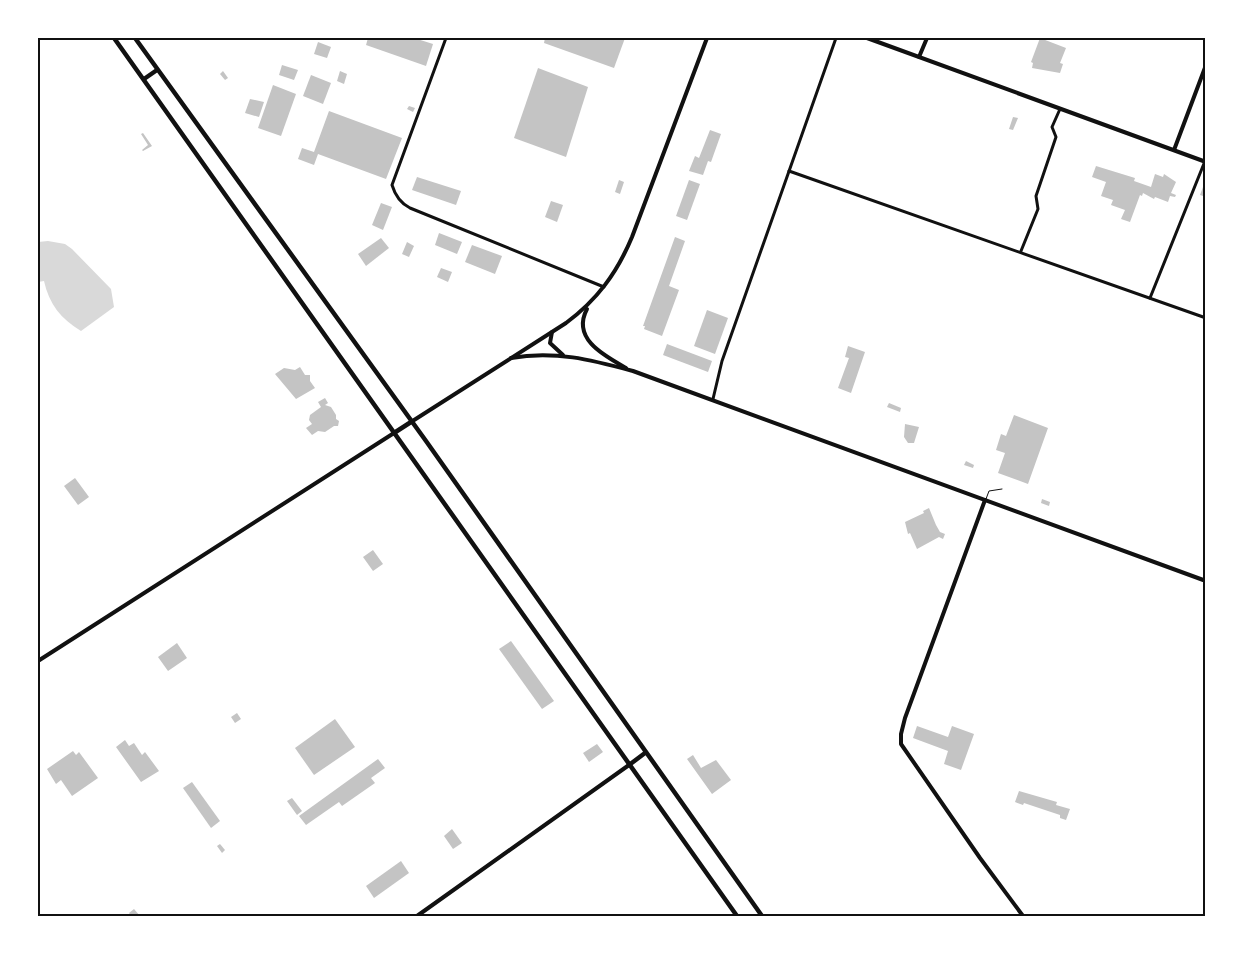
<svg xmlns="http://www.w3.org/2000/svg" width="1243" height="954" font-family="'DejaVu Sans',sans-serif">
<style>
.water{fill:#d9d9d9}
.building{fill:#c4c4c4}
.lines{fill:none;stroke-linecap:round;stroke-linejoin:round}
.service{stroke:#111;stroke-width:1}
.minor{stroke:#111;stroke-width:3}
.tertiary{stroke:#111;stroke-width:4}
.secondary{stroke:#111;stroke-width:4}
.primary{stroke:#111;stroke-width:4.5}
.neatline{fill:none;stroke:#111;stroke-width:2}
</style>
<rect width="100%" height="100%" fill="#fff"/>
<path class="water" d="M48 241 65 244 72 249 111 289 114 307 81 331C61 319 49 304 44 281L38 282V242Z"/>
<g class="building">
<polygon points="368,38 414,38 433,44 426,66 366,45"/>
<polygon points="545,38 625,38 614,68 544,43"/>
<polygon points="1040,38 1066,48 1060,63 1063,64 1060,73 1032,68 1033,63 1031,62"/>
<polygon points="318,42 331,47 327,58 314,54"/>
<polygon points="282,65 298,70 294,80 279,75"/>
<polygon points="538,68 588,87 566,157 514,138"/>
<polygon points="223,71 228,78 225,80 220,74"/>
<polygon points="340,71 347,74 344,84 337,81"/>
<polygon points="311,75 331,83 323,104 303,96"/>
<polygon points="273,85 296,94 281,136 258,128"/>
<polygon points="250,99 264,102 259,117 245,113"/>
<polygon points="409,106 415,108 413,112 407,109"/>
<polygon points="329,111 402,138 386,179 318,154 314,165 298,159 302,148 314,152"/>
<polygon points="1013,117 1018,118 1013,130 1009,129"/>
<polygon points="710,130 721,134 711,162 708,161 703,175 689,171 695,156 699,158"/>
<polygon points="143,133 152,146 143,151 142,150 148,145 141,134"/>
<polygon points="1096,166 1135,178 1134,181 1151,187 1155,174 1163,177 1164,174 1176,182 1171,193 1176,195 1175,197 1170,196 1168,202 1155,197 1154,199 1143,193 1142,196 1140,195 1130,222 1121,219 1125,210 1111,205 1113,200 1101,196 1106,182 1092,177"/>
<polygon points="417,177 461,191 456,205 412,190"/>
<polygon points="619,180 624,182 620,194 615,192"/>
<polygon points="689,180 700,184 687,220 676,216"/>
<polygon points="1203,187 1206,188 1206,197 1200,195"/>
<polygon points="551,201 563,205 557,222 545,217"/>
<polygon points="381,203 392,207 383,230 372,225"/>
<polygon points="439,233 462,242 457,254 435,245"/>
<polygon points="675,237 685,241 669,286 679,290 662,336 644,329 645,326 643,326"/>
<polygon points="381,238 389,248 366,266 358,254"/>
<polygon points="407,242 414,246 409,257 402,254"/>
<polygon points="472,245 502,256 495,274 465,262"/>
<polygon points="441,268 452,272 448,282 437,277"/>
<polygon points="707,310 728,318 715,354 694,346"/>
<polygon points="667,344 712,361 708,372 663,355"/>
<polygon points="848,346 865,352 851,393 838,388 849,358 845,357"/>
<polygon points="300,367 305,375 310,375 310,381 315,388 296,399 275,374 284,368 295,370"/>
<polygon points="325,398 328,403 325,405 331,407 336,415 336,419 339,421 338,426 334,426 325,432 318,431 312,435 306,428 312,424 309,420 310,415 321,407 318,402"/>
<polygon points="889,403 901,408 900,412 887,407"/>
<polygon points="1014,415 1048,428 1028,484 998,473 1005,453 996,450 1001,434 1006,436"/>
<polygon points="905,424 919,427 914,443 908,443 904,437"/>
<polygon points="966,461 974,465 973,468 964,465"/>
<polygon points="75,478 89,497 78,505 64,486"/>
<polygon points="1042,499 1050,502 1049,506 1041,503"/>
<polygon points="929,508 936,525 940,532 945,534 943,539 939,537 917,549 910,533 908,534 905,522 924,513 923,511"/>
<polygon points="373,550 383,564 373,571 363,557"/>
<polygon points="511,641 554,701 542,709 499,649"/>
<polygon points="177,643 187,658 168,671 158,657"/>
<polygon points="237,713 241,719 235,723 231,717"/>
<polygon points="335,719 355,747 314,775 295,748"/>
<polygon points="917,726 948,737 952,726 974,734 961,770 944,764 948,751 913,738"/>
<polygon points="125,740 129,746 134,743 142,755 145,752 159,771 141,782 116,747"/>
<polygon points="597,744 603,752 589,762 583,753"/>
<polygon points="73,751 76,755 79,752 98,778 72,796 61,780 56,784 47,769"/>
<polygon points="693,755 701,768 716,760 731,780 712,794 687,759"/>
<polygon points="378,759 385,768 371,778 375,783 342,806 339,802 306,825 299,816"/>
<polygon points="192,782 220,821 211,828 183,788"/>
<polygon points="1019,791 1057,802 1056,805 1070,809 1066,820 1060,818 1060,815 1024,803 1023,805 1015,802"/>
<polygon points="292,798 302,811 297,815 287,801"/>
<polygon points="452,829 462,843 453,849 444,836"/>
<polygon points="220,844 225,850 222,853 217,846"/>
<polygon points="401,861 409,873 374,898 366,886"/>
<polygon points="134,909 140,916 131,916 129,913"/>
</g>
<g class="lines">
<polyline class="service" points="986,499 989,491 1002,489"/>
<g class="minor">
<path d="M446 38 392 185C395 195 400 203 410 208L604 287"/>
<polyline points="789,171 1206,318"/>
<polyline points="1021,251 1038,209 1036,196 1056,137 1052,127 1060,109"/>
<polyline points="1150,298 1205,161"/>
<polyline points="713,399 722,361 836,38"/>
</g>
<g class="tertiary">
<polyline points="919,57 927,38"/>
<polyline points="1174,150 1206,65"/>
<polyline points="985,500 905,718 901,734 901,744 980,858 1023,916"/>
<polyline points="417,916 629,765"/>
</g>
<g class="secondary">
<polyline points="867,38 1206,162"/>
<path d="M587 309C571 339 605 356 626 368"/>
<polyline points="552,332 550,343 563,355"/>
<path d="M511 358C554 350 592 360 633 371L1206 581"/>
<path d="M411 422 566 323C597 300 617 273 632 237L707 38"/>
<polyline points="38,661 394,433"/>
</g>
<g class="primary">
<polyline points="114,38 737,916"/>
<polyline points="135,38 426,441 762,916"/>
<polyline points="144,79 157,70"/>
<polyline points="394,433 411,422"/>
<polyline points="629,765 645,753"/>
</g>
</g>
<rect width="1243" height="954" fill="none" stroke="#ffffff" stroke-width="78"/>
<rect x="39" y="39" width="1165" height="876" class="neatline"/>
</svg>
